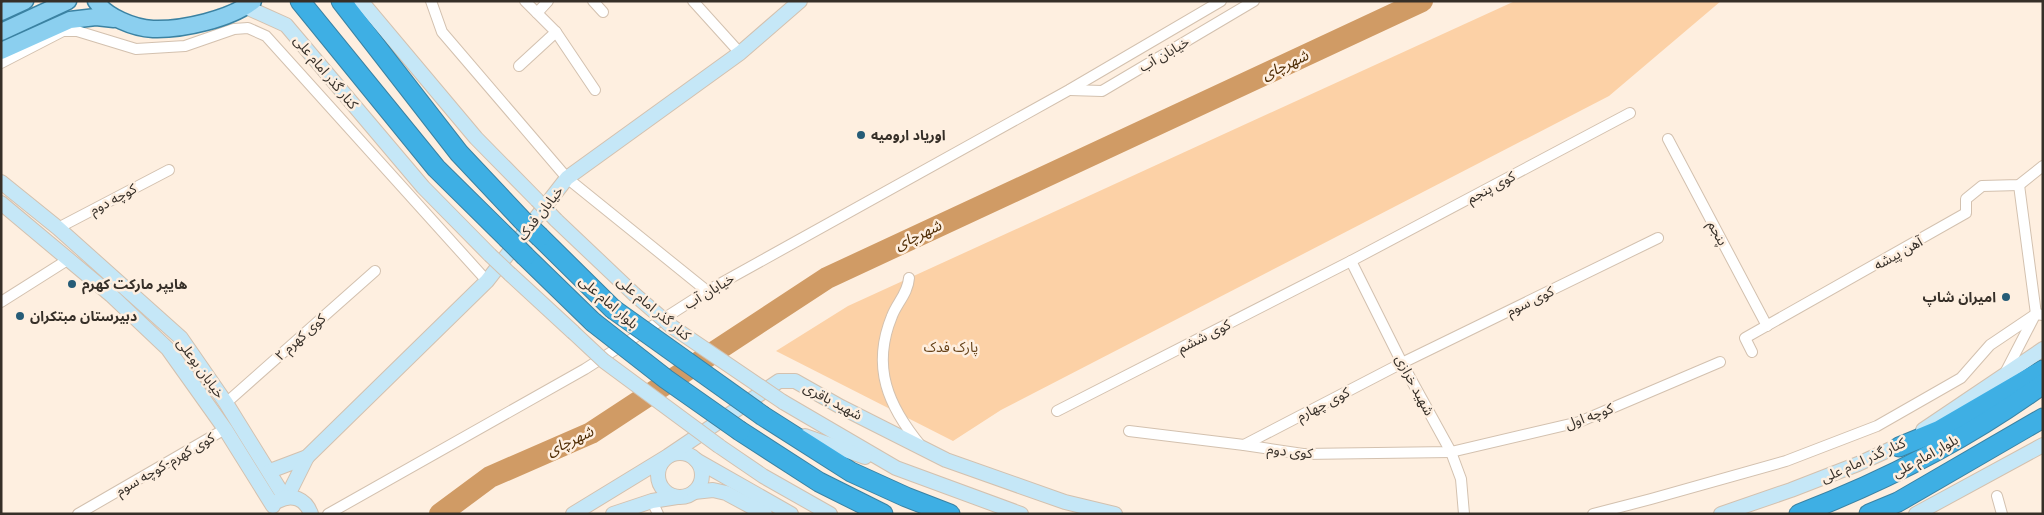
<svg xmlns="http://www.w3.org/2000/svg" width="2044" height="515" font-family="Overpass,'Noto Sans Arabic',sans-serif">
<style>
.green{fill:#fcd1a6}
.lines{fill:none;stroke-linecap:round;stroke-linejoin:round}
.river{stroke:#d09b65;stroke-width:22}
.street-casing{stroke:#d3c1af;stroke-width:12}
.secondary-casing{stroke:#d3c1af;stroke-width:16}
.primary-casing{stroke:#3b82a2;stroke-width:19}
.highway-casing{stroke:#3b82a2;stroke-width:21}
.street{stroke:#fff;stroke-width:10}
.secondary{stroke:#c5e7f7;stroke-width:14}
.primary{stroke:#8bcfef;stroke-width:16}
.highway{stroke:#3eafe4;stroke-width:19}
.secondary-bridge-casing{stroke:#d3c1af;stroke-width:16;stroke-linecap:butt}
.highway-bridge-casing{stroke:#3b82a2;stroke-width:21;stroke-linecap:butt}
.secondary-bridge{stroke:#c5e7f7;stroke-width:14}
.highway-bridge{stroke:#3eafe4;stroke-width:19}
.poi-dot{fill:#265c77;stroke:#feefe0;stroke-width:2}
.labels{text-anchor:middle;stroke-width:5;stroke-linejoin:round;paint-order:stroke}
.street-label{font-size:14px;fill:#362f28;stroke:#feefe0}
.poi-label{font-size:14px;font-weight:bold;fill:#362f28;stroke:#feefe0;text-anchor:start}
.park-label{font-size:14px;fill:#67431a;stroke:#feefe0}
.water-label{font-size:15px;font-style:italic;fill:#4d2a00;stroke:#feefe0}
</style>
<rect width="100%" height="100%" fill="#feefe0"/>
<polygon class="green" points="1515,1 1721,1 1609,96 1001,410 953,441 776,351 848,306"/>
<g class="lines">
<polyline class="river" points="440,514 490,477 591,433 827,278 1422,1"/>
<g class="street-casing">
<g id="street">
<polyline points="431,1 442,32 567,178 707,291"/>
<polyline points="525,1 537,13 548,1"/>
<polyline points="593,1 603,12"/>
<polyline points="693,1 740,53"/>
<polyline points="556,32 595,90"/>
<polyline points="1,63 63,31 77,31 136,49 185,46 234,29 248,28 266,36 487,281"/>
<polyline points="519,66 556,32 537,13"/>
<polyline points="1070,90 1102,91 1254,1"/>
<polyline points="1668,139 1767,326"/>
<polyline points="2019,185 2036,314"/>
<polyline points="58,228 169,170"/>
<polyline points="1351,261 1402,363 1451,452 1461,479 1464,514"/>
<path d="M909 278C908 293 897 303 892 316 871 367 888 406 921 446"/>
<polyline points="1,302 69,259"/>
<polyline points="1752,352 1745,338 1966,213 1966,199 1982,186 2019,185 2043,166"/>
<polyline points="2004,375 2035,315"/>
<polyline points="226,403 375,271"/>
<polyline points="1057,411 1351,261 1630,113"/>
<polyline points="1129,431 1244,445 1303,454 1451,452 1579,422 1720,362"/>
<polyline points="1244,445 1402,363 1658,238"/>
<polyline points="1997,496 2002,514"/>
<polyline points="652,501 658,514"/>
<polyline points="78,514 225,429"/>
<polyline points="328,514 585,369 707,291 1069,90 1221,1"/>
<polyline points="1593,514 1651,499 1786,461 1877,426 1961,378 1990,345 2036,314 2043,315"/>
</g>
</g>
<g class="secondary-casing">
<g id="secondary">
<polyline points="361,1 476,138 537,200"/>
<polyline points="246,7 286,25 423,187 490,255"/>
<polyline points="1,182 58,228 181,338 226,403 285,498"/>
<polyline points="1,203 111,295 168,349 225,429 273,506"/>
<polyline points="556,220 634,294"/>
<polyline points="510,274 573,332"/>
<polyline points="783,402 896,468 1021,514"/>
<polyline points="1923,430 2043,349"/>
<polyline points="805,436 865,457"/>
<polyline points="719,446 763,476 830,514"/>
<circle cx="680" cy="475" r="22"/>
<polyline points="696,460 791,514"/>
<polyline points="270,471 307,457 487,281 567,178 740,53 800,1"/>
<polyline points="694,492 713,490 726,493 765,514"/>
<polyline points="287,497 307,457"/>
<path d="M278 501C292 493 306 499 311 514"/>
<polyline points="573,514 668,456 779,381 795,381 841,407 946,460 1065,502 1115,514"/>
<polyline points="613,514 652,501 677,497"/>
<polyline points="1721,514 1791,490 1858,464 1906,442"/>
<polyline points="1916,514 2043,445"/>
</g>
</g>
<g class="primary-casing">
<g id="primary">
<path d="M96 1C106 17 134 28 153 29 182 30 231 19 253 1"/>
<polyline points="1,12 25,1"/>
<polyline points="1,32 68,1"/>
<polyline points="1,51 70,20 96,17 114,19"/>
</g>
</g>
<g class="highway-casing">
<g id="highway">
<polyline points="300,1 436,168 507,238"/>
<polyline points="341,1 459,153 523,221"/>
<polyline points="540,237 613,309"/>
<polyline points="525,256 593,322"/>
<polyline points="763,416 851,472 906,497 950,514"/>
<polyline points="740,431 819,482 883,514"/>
<polyline points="1899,447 1940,430 2043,370"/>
<path d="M1799 514C1885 481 1969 438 2043 384"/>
<polyline points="1869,514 1898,502 2043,418"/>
</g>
</g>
<use href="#street" class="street"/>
<use href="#secondary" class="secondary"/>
<use href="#primary" class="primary"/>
<use href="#highway" class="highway"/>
<g class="secondary-bridge-casing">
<g id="secondary-bridge">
<polyline points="537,200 556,220"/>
<polyline points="490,255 510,274"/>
<polyline points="634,294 671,326 783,402"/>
<polyline points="573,332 604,361 719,446"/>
</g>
</g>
<g class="highway-bridge-casing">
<g id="highway-bridge">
<polyline points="523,221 540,237"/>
<polyline points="507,238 525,256"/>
<polyline points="613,309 763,416"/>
<polyline points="593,322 666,379 740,431"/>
</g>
</g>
<use href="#secondary-bridge" class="secondary-bridge"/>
<use href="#highway-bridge" class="highway-bridge"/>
</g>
<g class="poi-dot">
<circle cx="861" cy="135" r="5"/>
<circle cx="72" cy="284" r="5"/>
<circle cx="2006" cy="297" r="5"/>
<circle cx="20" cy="316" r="5"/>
</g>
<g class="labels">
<g class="street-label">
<text transform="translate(1164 54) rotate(-30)" y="5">خیابان آب</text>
<text transform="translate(326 72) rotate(50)" y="5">کنار گذر امام علی</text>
<text transform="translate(1491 187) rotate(-28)" y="5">کوی پنجم</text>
<text transform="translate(113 199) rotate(-28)" y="5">کوچه دوم</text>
<text transform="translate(540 213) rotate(-52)" y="5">خیابان فدک</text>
<text transform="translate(1718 233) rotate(62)" y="5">پنجم</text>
<text transform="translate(1898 253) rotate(-29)" y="5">آهن پیشه</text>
<text transform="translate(709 291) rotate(-31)" y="5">خیابان آب</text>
<text transform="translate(1530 301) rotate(-26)" y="5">کوی سوم</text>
<text transform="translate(609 302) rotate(41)" y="5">بلوار امام علی</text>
<text transform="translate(654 308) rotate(40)" y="5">کنار گذر امام علی</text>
<text transform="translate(1204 336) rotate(-27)" y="5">کوی ششم</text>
<text transform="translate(300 337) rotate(-42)" y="5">کوی کهرم ۲</text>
<text transform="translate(201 368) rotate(54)" y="5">خیابان بوعلی</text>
<text transform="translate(1415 385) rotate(62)" y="5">شهید خرازی</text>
<text transform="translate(833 401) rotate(28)" y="5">شهید باقری</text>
<text transform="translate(1323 404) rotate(-27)" y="5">کوی چهارم</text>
<text transform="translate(1589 416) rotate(-20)" y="5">کوچه اول</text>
<text transform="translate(1290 451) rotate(6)" y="5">کوی دوم</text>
<text transform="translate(1925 456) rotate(-29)" y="5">بلوار امام علی</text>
<text transform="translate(1863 460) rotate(-24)" y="5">کنار گذر امام علی</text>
<text transform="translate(165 464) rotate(-30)" y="5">کوی کهرم-کوچه سوم</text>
</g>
<g class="poi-label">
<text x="871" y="140">اوریاد ارومیه</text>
<text x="82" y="289">هایپر مارکت کهرم</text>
<text x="1996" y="302" text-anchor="end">امیران شاپ</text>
<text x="30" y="321">دبیرستان مبتکران</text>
</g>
<g class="park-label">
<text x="951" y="352">پارک فدک</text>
</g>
<g class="water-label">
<text transform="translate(1285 65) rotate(-25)" y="5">شهرچای</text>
<text transform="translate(918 235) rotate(-25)" y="5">شهرچای</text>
<text transform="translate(570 441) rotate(-25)" y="5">شهرچای</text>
</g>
</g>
<rect width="2044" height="515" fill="none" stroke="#362f28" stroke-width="5"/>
</svg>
